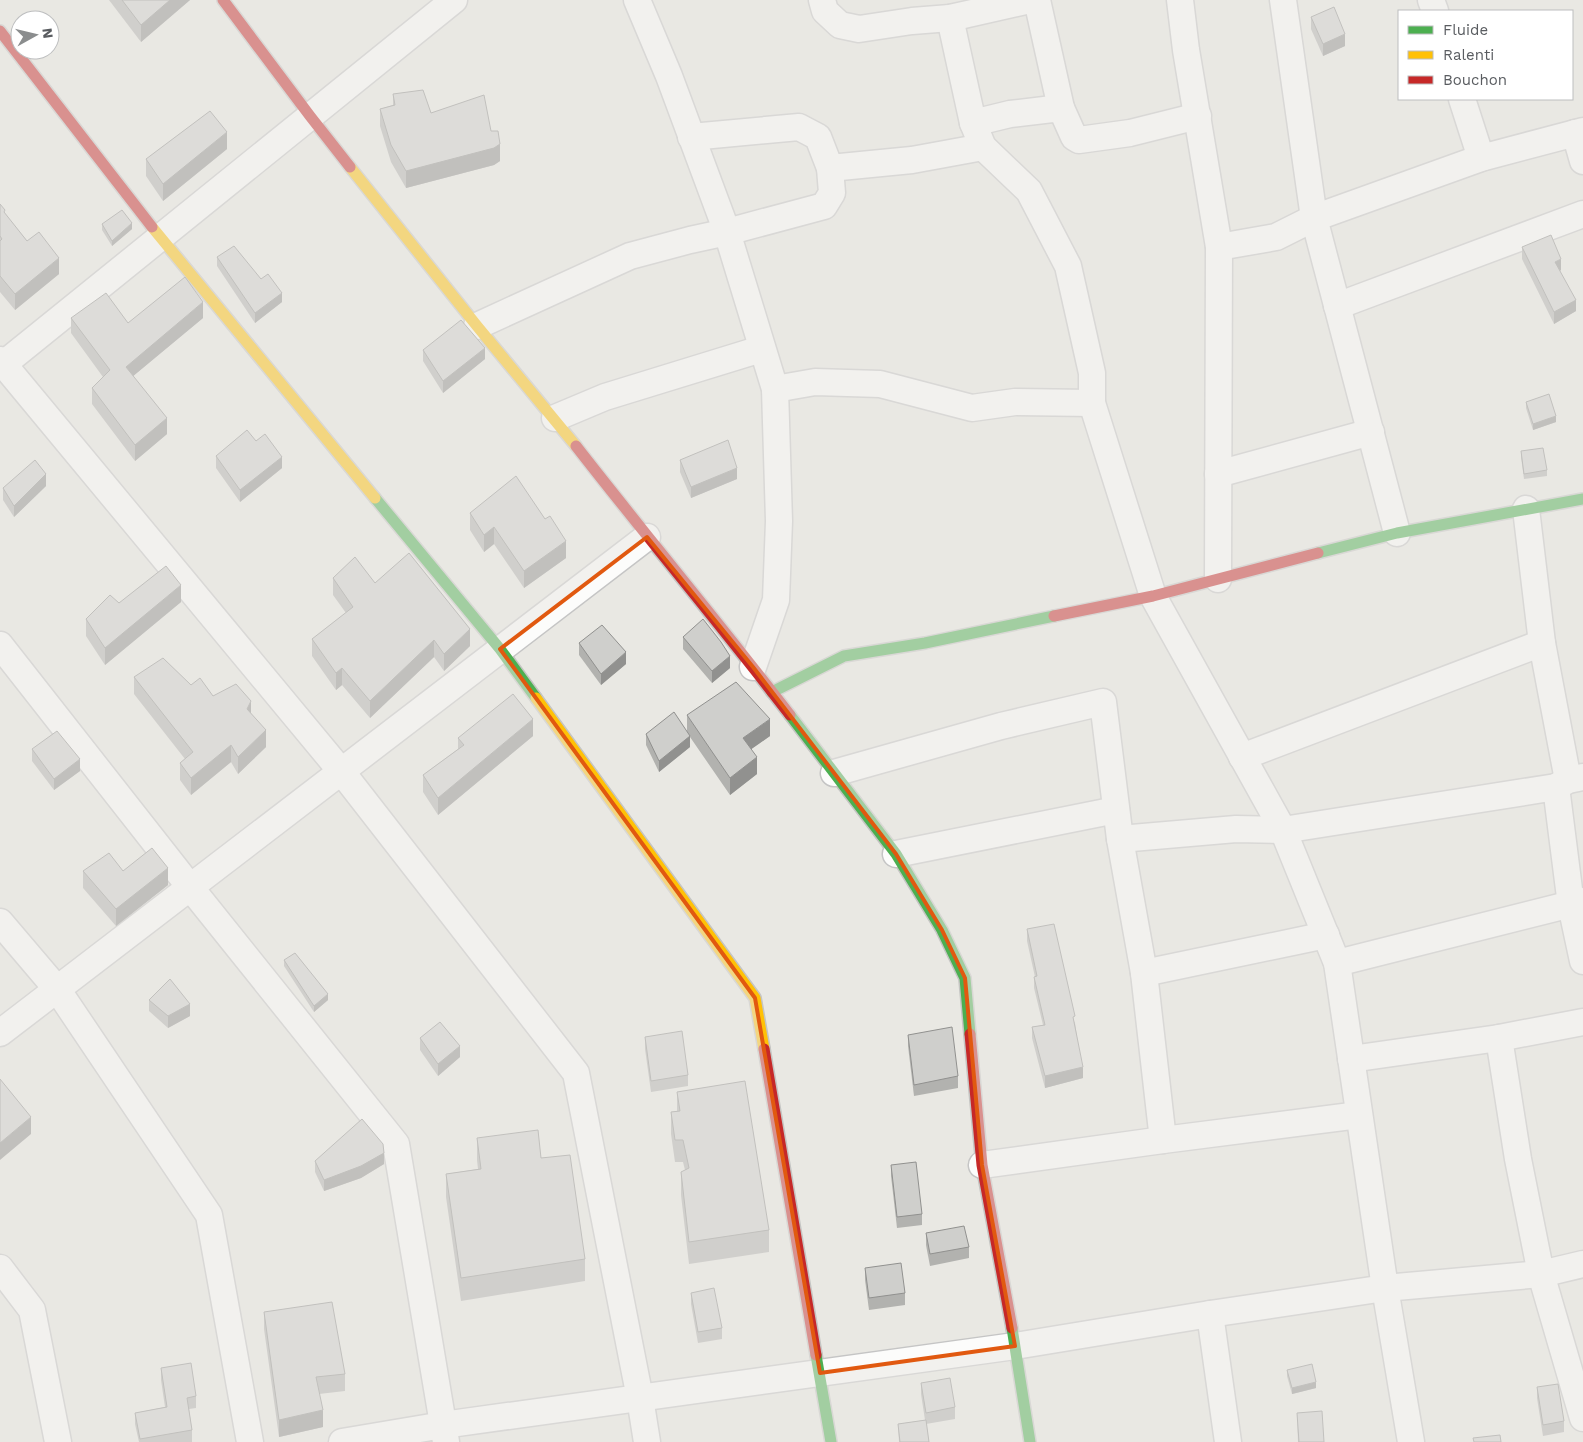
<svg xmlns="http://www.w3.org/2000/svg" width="1583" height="1442" font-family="'Work Sans',sans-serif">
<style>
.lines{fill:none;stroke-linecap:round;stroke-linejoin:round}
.street-casing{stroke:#c5c5c5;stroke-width:29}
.fast-casing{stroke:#c5c5c3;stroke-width:14}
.slow-casing{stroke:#c5c5c3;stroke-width:14}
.jam-casing{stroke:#c5c5c3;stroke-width:14}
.street{stroke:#fcfcfb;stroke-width:26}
.fast{stroke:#4caf50;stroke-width:11}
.slow{stroke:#ffc107;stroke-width:11}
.jam{stroke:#c62828;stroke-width:11}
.wall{fill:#b2b2af}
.shaded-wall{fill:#91918f}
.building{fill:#cfcfcc;stroke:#91918f}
.marked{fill:none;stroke:#e15910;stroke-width:4;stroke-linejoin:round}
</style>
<rect width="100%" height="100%" fill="#e9e8e3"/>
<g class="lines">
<g class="street-casing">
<g id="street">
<polyline points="637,0 669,76 727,232 775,389 779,521 776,600 753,667"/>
<polyline points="822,0 825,11 840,25 859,29 912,21 950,18 1030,0"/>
<polyline points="1037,0 1061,108"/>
<polyline points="1180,0 1186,50 1219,247 1218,579"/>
<polyline points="1283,0 1314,218 1397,533"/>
<polyline points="1431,0 1435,11"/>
<polyline points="950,18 973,123 983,147 1029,191 1068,266 1092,373 1092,403 1153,596 1283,830 1337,963 1385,1288 1411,1442"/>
<polyline points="1462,99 1481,158"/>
<polyline points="973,123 1010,114 1061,108 1074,137 1079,140 1130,133 1198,116"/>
<polyline points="1575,133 1583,161"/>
<polyline points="691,137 799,127 818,137 830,168 912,160 983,147"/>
<polyline points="1219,247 1276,237 1314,218 1481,158 1583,131"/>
<polyline points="1337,306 1583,214"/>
<polyline points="477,326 630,256 690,240 727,232 824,206 832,193 830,168"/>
<polyline points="0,360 341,771 576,1073 640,1398 647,1442"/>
<polyline points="0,367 454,0"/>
<polyline points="775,389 815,382 880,384 972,408 1015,402 1092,403"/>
<polyline points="555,418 605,397 761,349"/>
<polyline points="1218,474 1371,432"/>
<polyline points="1526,509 1542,643 1568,780"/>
<polyline points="0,645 190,887 396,1144 446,1442"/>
<polyline points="1242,757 1542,643"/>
<polyline points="834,773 1001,726 1103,702 1120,839 1144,973 1163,1140"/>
<polyline points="1556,787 1571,905 1583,961"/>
<polyline points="1120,839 1236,829 1283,830 1556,787 1568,780 1583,777"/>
<polyline points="896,854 1116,810"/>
<polyline points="0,922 57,989 209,1215 250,1442"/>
<polyline points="1337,963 1583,901"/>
<polyline points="1144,973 1326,935"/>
<polyline points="1583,1022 1499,1038 1518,1159 1541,1274 1583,1418"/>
<polyline points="0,1033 647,537"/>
<polyline points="1351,1059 1499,1038"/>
<polyline points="982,1165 1163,1140 1359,1115"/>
<polyline points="0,1268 32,1310 58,1442"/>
<polyline points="1210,1314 1228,1442"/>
<polyline points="342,1442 443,1425 1015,1346 1210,1314 1385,1288 1541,1274 1583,1264"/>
</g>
</g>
<g class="fast-casing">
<g id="fast">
<polyline points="375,498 500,649 536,698"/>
<polyline points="1318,553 1397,533 1583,499"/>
<polyline points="772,692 844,656 925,643 1054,616"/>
<polyline points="790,715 896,854 942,930 965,978 970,1034"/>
<polyline points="1012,1328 1030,1442"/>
<polyline points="816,1355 831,1442"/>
</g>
</g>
<g class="slow-casing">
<g id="slow">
<polyline points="350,167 477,326 576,446"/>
<polyline points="152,227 375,498"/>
<polyline points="536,698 755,998 764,1049"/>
</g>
</g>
<g class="jam-casing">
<g id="jam">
<polyline points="223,0 310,116 350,167"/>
<polyline points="0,31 152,227"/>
<path d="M576 446C646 536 720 624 790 715"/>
<polyline points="1054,616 1153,596 1318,553"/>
<polyline points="970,1034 982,1165 1012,1328"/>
<polyline points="764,1049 816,1355"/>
</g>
</g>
<use href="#street" class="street"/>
<use href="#fast" class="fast"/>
<use href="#slow" class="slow"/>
<use href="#jam" class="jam"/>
</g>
<g class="wall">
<polygon points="109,0 190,0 141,42"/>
<polygon points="1311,17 1345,46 1323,56 1311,29"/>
<polygon points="393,94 431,113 491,131 500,161 494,165 406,188 391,162 380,126 380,109 393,105"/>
<polygon points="227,149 163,201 146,176 146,159"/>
<polygon points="0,204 5,214 27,241 59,274 15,310 0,292"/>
<polygon points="102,224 132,229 112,246 102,230"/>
<polygon points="1522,247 1561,270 1560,271 1576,311 1554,324 1522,259"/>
<polygon points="217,257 261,279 282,302 255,323 217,266"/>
<polygon points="71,318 128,323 203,318 133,376 167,434 135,461 92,404 92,388 103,377 71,333"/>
<polygon points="423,350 485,359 443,393 423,361"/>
<polygon points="1526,402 1556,422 1533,430 1526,408"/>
<polygon points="256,441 282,468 240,502 216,468 216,456"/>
<polygon points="1521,451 1547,470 1547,476 1524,479 1521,457"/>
<polygon points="680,460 737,479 691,498 680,472"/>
<polygon points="46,486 14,517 3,500 3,488"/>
<polygon points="470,513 566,558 524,588 494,544 484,552 470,530"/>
<polygon points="333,578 375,583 470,646 444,671 434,657 370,718 342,685 336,690 312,656 312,639 346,613 333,595"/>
<polygon points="181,602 105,665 86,636 86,619 119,603"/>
<polygon points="683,637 730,668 712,683 683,649"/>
<polygon points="579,643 626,664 601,685 579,655"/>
<polygon points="134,677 191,685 213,696 251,713 266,747 238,774 231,762 191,795 180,780 180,763 185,759 134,694"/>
<polygon points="687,715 770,736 751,749 757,774 730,795 690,737 690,747 659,772 646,745 646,734 687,731"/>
<polygon points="533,736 438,815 423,792 423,775 458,749 458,738"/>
<polygon points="32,749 80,771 54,790 32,761"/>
<polygon points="83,871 123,871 168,885 116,926 83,888"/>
<polygon points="1027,929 1075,1023 1083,1078 1045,1088 1032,1038 1032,1027 1043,1025 1034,988 1034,977 1035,977 1027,941"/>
<polygon points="284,960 328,1000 314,1012 284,966"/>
<polygon points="149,1000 190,1016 168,1028 149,1011"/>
<polygon points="908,1035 958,1076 958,1088 914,1096 908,1046"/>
<polygon points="645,1037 688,1075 688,1086 651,1092 645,1049"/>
<polygon points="420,1038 460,1057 438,1076 420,1050"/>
<polygon points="677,1092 769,1230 769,1252 689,1264 681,1195 681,1172 685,1170 683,1162 675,1162 671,1134 671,1112 677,1111"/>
<polygon points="477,1138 541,1158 585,1259 585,1281 461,1301 446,1197 446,1174 478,1169 477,1160"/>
<polygon points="315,1161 384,1164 361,1178 324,1191 315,1172"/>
<polygon points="891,1165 922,1214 922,1225 897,1228 891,1176"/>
<polygon points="926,1233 969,1247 969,1258 930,1266 926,1245"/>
<polygon points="865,1268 905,1293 905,1305 869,1310 865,1280"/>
<polygon points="691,1293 722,1328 722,1339 698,1343 691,1304"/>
<polygon points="264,1312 345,1374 345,1391 319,1394 323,1427 279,1437 264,1329"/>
<polygon points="161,1368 196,1396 196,1408 189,1409 192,1430 192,1442 139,1442 135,1424 135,1413 165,1407 161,1380"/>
<polygon points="1287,1370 1316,1388 1292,1394 1287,1376"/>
<polygon points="921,1383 955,1407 955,1419 926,1424 929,1442 899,1442 898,1424 925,1420 921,1394"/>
<polygon points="1537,1387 1564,1421 1564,1432 1543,1436 1537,1398"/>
<polygon points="1297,1413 1324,1442 1298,1442"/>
</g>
<g class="shaded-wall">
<polygon points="170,0 190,0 141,42 141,25"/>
<polygon points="1345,34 1345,46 1323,56 1323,44"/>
<polygon points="227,132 227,149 163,201 163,184"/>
<polygon points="500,144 500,161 494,165 406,188 406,171"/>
<polygon points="132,223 132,229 112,246 112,241"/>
<polygon points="59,258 59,274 15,310 15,294"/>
<polygon points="1561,259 1561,270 1555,273 1555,262"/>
<polygon points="282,293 282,302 255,323 255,313"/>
<polygon points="1576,300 1576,311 1554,324 1554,312"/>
<polygon points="203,302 203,318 126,382 126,367"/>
<polygon points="485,348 485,359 443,393 443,381"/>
<polygon points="1556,416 1556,422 1533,430 1533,424"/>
<polygon points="167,418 167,434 135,461 135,445"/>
<polygon points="282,457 282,468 240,502 240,490"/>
<polygon points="737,468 737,479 691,498 691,487"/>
<polygon points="46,474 46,486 14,517 14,506"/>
<polygon points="494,527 494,544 484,552 484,535"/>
<polygon points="566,541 566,558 524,588 524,571"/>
<polygon points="181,585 181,602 105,665 105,648"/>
<polygon points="470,629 470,646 444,671 444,654"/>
<polygon points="434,640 434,657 370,718 370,701"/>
<polygon points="626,652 626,664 601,685 601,674"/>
<polygon points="730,656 730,668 712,683 712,671"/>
<polygon points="342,668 342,685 336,690 336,673"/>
<polygon points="251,701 251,718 247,709"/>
<polygon points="533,719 533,736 438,815 438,798"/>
<polygon points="770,719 770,736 743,755 743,738"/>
<polygon points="266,730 266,747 238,774 238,757"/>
<polygon points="690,736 690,747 659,772 659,761"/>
<polygon points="231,745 231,762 191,795 191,778"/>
<polygon points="757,757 757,774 730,795 730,778"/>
<polygon points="80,759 80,771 54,790 54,779"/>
<polygon points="168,868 168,885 116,926 116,909"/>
<polygon points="328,994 328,1000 314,1012 314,1006"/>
<polygon points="190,1004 190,1016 168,1028 168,1016"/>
<polygon points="460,1046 460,1057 438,1076 438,1064"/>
<polygon points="1083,1067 1083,1078 1045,1088 1045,1076"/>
<polygon points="31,1117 31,1134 0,1160 0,1143"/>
<polygon points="384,1153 384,1164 361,1178 324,1191 324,1180"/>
<polygon points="1316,1382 1316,1388 1292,1394 1292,1388"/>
<polygon points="323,1410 323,1427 279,1437 279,1420"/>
</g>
<g class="building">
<polygon points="122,0 170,0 141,25"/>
<polygon points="1334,7 1345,34 1323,44 1311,17"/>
<polygon points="423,90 431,113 484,95 491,131 498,131 500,144 494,148 406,171 391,145 380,109 395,105 393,94"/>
<polygon points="210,111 227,132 163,184 146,159"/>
<polygon points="0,204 5,210 4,212 27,241 39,232 59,258 15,294 0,276 0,241 2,239 0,236"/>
<polygon points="122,210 132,223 112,241 102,224"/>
<polygon points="1551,235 1561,259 1555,262 1576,300 1554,312 1522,247"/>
<polygon points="234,246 261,279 268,274 282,293 255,313 217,257"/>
<polygon points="185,277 203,302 126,367 167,418 135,445 92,388 110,370 71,318 106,293 128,323"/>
<polygon points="461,320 485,348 443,381 423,350"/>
<polygon points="1549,394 1556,416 1533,424 1526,402"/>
<polygon points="247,430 256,441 265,434 282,457 240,490 216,456"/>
<polygon points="728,440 737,468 691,487 680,460"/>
<polygon points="1543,448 1547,470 1524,474 1521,451"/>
<polygon points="35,460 46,474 14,506 3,488"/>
<polygon points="516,476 545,519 550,516 566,541 524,571 494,527 484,535 470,513"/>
<polygon points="409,553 470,629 444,654 434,640 370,701 342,668 336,673 312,639 353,607 333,578 355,557 375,583"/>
<polygon points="166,566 181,585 105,648 86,619 110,595 119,603"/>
<polygon points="703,619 721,642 730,656 712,671 683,637"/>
<polygon points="602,625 626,652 601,674 579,643"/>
<polygon points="163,658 191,685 200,678 213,696 236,684 251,701 247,709 266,730 238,757 231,745 191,778 180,763 193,752 134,677"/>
<polygon points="736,682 770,719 743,738 757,757 730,778 687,715"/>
<polygon points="513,694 533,719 438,798 423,775 464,745 458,738"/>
<polygon points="674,712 690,736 659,761 646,734"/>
<polygon points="57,731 80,759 54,779 32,749"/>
<polygon points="152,848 168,868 116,909 83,871 109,853 123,871"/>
<polygon points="1054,924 1075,1016 1073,1017 1083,1067 1045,1076 1032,1027 1045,1025 1034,977 1037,976 1027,929"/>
<polygon points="295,953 328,994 314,1006 284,960"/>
<polygon points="170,979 190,1004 168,1016 149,1000"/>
<polygon points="440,1022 460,1046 438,1064 420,1038"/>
<polygon points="952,1027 958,1076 914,1085 908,1035"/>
<polygon points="682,1031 688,1075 651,1081 645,1037"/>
<polygon points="0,1079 31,1117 0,1143"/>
<polygon points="745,1081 769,1230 689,1242 681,1172 689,1168 683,1140 675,1140 671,1112 680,1111 677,1092"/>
<polygon points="362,1119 383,1144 384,1153 361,1166 324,1180 315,1161"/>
<polygon points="538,1130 541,1158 570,1155 585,1259 461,1278 446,1174 481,1169 477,1138"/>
<polygon points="916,1162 922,1214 897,1217 891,1165"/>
<polygon points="964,1226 969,1247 930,1254 926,1233"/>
<polygon points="901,1263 905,1293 869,1298 865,1268"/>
<polygon points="714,1288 722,1328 698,1332 691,1293"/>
<polygon points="332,1302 345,1374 316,1377 323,1410 279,1420 264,1312"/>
<polygon points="191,1363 196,1396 187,1398 192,1430 140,1439 135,1413 167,1407 161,1368"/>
<polygon points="1312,1364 1316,1382 1292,1388 1287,1370"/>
<polygon points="950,1378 955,1407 926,1413 921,1383"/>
<polygon points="1558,1384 1564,1421 1543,1425 1537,1387"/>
<polygon points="1322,1411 1324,1442 1299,1442 1297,1413"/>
<polygon points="926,1420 929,1442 900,1442 898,1424"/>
<polygon points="1500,1435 1501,1442 1474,1442 1473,1438"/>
</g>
<path d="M0 0H1583V1442H0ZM647 537 753 667 896 854 942 930 965 978 982 1165 1015 1346 820 1373 755 998 500 649Z" fill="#e9e8e3" fill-opacity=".55" fill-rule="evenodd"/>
<path class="marked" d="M647 537 753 667 896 854 942 930 965 978 982 1165 1015 1346 820 1373 755 998 500 649Z"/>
<rect x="1398" y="10" width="175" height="90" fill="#ffffff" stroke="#bdbebf"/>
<rect x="1408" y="26" width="25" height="8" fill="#4caf50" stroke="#bdbebf"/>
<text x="1443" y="35" font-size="15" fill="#595c60">Fluide</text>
<rect x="1408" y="51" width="25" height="8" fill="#ffc107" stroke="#bdbebf"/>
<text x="1443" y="60" font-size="15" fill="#595c60">Ralenti</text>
<rect x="1408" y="76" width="25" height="8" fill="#c62828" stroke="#bdbebf"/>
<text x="1443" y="85" font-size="15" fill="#595c60">Bouchon</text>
<g transform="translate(35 35) rotate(82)"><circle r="24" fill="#ffffff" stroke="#bdbebf"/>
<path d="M0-4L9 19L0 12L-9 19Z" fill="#8b8d8e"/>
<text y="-8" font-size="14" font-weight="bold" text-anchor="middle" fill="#595c60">N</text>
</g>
</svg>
